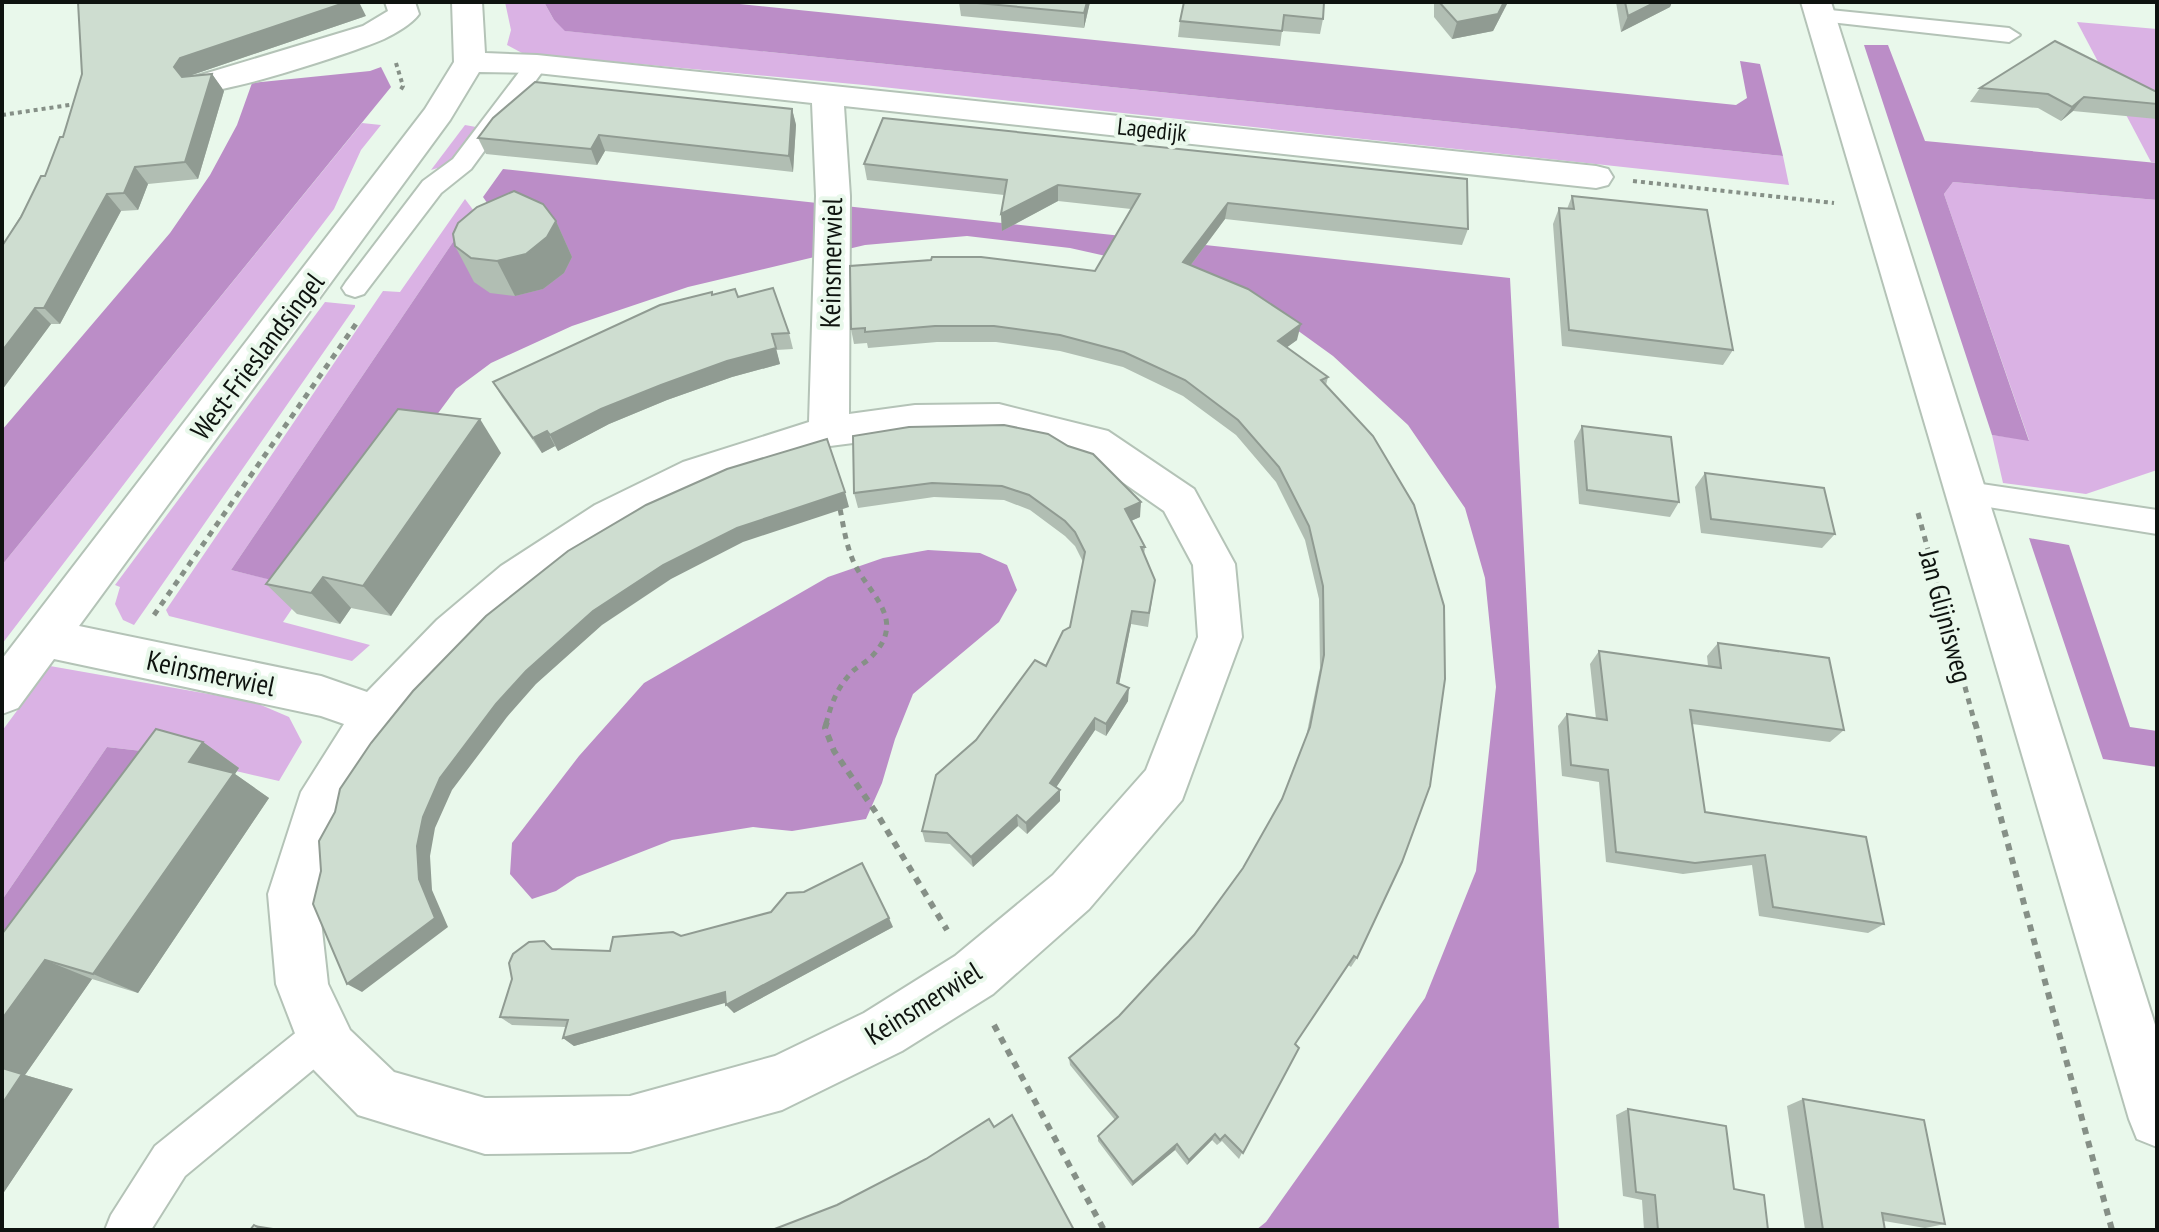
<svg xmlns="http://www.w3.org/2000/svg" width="2159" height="1232" font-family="'PT Sans Narrow',sans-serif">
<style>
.green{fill:#dab2e4}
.water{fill:#bb8dc7}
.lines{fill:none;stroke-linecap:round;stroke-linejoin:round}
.lane-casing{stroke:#b4c3b7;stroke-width:4}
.street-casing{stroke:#b4c3b7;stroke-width:4}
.secondary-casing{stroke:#b4c3b7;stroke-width:4}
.path-far2{stroke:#869087;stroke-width:4;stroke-dasharray:4 4;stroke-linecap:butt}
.path-far1{stroke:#869087;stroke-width:5;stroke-dasharray:6 6;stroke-linecap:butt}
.path{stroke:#869087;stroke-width:6;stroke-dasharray:7 7;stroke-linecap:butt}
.lane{fill:#fff;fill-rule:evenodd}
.street{fill:#fff;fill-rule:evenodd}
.secondary{fill:#fff;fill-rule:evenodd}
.wall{fill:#b1beb3}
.shaded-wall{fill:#909b92}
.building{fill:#ceddd0;stroke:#909b92;stroke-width:2}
.labels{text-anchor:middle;stroke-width:8;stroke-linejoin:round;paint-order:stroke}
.far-street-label{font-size:24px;fill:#0e130f;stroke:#e9f8eb}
.street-label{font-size:28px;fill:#0e130f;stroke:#e9f8eb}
</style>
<rect width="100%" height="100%" fill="#e9f8eb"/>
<g class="green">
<polygon points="505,2 544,2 554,20 566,31 1783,156 1789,185 864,85 522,53 507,45 511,30"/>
<polygon points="2077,22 2157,29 2157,163 2151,162"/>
<polygon points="362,123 381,125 361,150 334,209 2,644 2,565"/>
<polygon points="465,125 476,127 451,164 431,170"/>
<polygon points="1953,182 2157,200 2157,470 2086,494 2003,483 1992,435 2029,440 1944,194"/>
<polygon points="465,199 474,211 231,570 306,588 283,622 370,645 352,661 169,616 166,610 383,291 400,292"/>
<polygon points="325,302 355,305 355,307 134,625 123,620 115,604 120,587 115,585"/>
<polygon points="50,666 254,702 289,717 302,742 279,781 159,753 107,747 2,900 2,731"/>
</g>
<g class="water">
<polygon points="544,2 720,2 1736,105 1747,98 1740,61 1760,64 1783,156 565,31 554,20"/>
<polygon points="1864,45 1888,45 1925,141 2157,163 2157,200 1953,182 1944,194 2029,441 1992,435"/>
<polygon points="381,67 391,87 2,565 2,430 170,233 210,175 237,125 252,83 370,71"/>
<polygon points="503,169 1510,278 1559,1230 1256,1230 1266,1222 1425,998 1476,871 1496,687 1485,578 1465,508 1408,425 1333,356 1265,307 1182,273 1070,248 967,236 865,245 688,287 572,326 491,363 456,389 308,589 231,570 474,211 508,233 483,197"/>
<polygon points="2029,538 2069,545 2130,727 2157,731 2157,767 2103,759"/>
<polygon points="928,550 980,553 1007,565 1017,590 999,622 913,694 895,739 882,783 866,819 792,831 753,827 672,840 577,877 556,891 532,899 510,874 512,843 579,756 644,683 828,577 883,558"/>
<polygon points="107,747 159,753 2,965 2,900"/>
</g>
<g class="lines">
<g class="lane-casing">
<g id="lane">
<polygon points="1820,9 2009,28 2020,35 2009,42 1812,20 1809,15 1812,10"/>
<polygon points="537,57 548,64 471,169 441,193 364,294 355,297 346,294 342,288 346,282 423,181 453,159 529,59"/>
<polygon points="1968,482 2157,510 2157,534 1957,502 1953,494 1957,486"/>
<polygon points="323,1016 337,1022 343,1036 337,1050 185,1176 151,1230 105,1230 111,1215 155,1146 309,1022"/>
</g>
</g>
<g class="street-casing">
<g id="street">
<path d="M385 2H415L419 14C412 24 396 33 384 39 354 52 219 97 194 91L189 84 194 77 363 26 388 11Z"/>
<path d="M452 2H482L485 53 537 55 1596 166 1608 169 1613 177 1608 185 1596 188 844 106 850 196 849 414 915 405 999 404 1108 431 1194 489 1235 564 1242 637 1182 800 1089 909 993 994 902 1051 782 1110 630 1152 485 1154 358 1115 312 1068 296 1036 276 984 268 894 301 792 344 724 321 716 54 659 18 708 2 714V659L425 109 454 62ZM479 72 537 73 812 103 816 196 809 422 683 462 595 505 501 566 437 620 367 692 321 676 79 626 450 120ZM999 434 1082 454 1164 511 1193 565 1198 637 1146 770 1053 875 955 956 864 1013 775 1056 630 1096 485 1098 394 1072 350 1030 328 984 318 894 340 815 391 729 469 646 531 592 625 529 711 484 830 446 915 435Z"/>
</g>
</g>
<g class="secondary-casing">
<polygon id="secondary" points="1801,2 1831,2 2157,1031 2157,1147 2137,1139 2129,1119"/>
</g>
<g class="path-far2">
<polyline points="396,63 403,86 400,91"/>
<polyline points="2,115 76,104"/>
<polyline points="1633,181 1834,203"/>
</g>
<g class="path-far1">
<polyline points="1918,513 1975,724"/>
<polyline points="154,615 358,321"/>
<path d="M826 724C831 704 838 685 854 670 860 665 868 661 873 655 909 617 864 591 852 558 845 541 843 522 839 504"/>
</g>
<g class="path">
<polyline points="827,722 825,728 834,751 879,817 947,930"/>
<polyline points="1975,722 2112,1230"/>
<polyline points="994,1025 1104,1230"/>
</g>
<use href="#lane" class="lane"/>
<use href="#street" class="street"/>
<use href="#secondary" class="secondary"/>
</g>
<g class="wall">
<polygon points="959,2 1090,2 1084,28 961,16"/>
<polygon points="1184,2 1323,19 1320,34 1282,31 1280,46 1178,37 1180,21"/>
<polygon points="1434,2 1508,2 1493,31 1452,39 1434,17"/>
<polygon points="1616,2 1672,2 1670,7 1621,32"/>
<polygon points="366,16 192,75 212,74 224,91 198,179 148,184 138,210 121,211 60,324 51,324 2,390 2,246 45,176 63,137 82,74"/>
<polygon points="1980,88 2157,92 2157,119 2073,111 2061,121 2038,108 1970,102"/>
<polygon points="792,109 796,125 793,172 605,151 597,165 486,154 478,138"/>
<polygon points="864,164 1468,229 1462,245 1225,219 1191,265 1297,340 1287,347 1328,377 1326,385 1357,958 1351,967 1348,965 1295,1044 1239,1159 1222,1141 1217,1145 1212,1140 1187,1165 1175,1150 1132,1186 1098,1141 1098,1136 1115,1120 1070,1065 1069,1058 1119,1016 1194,935 1243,868 1282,799 1306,737 1320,668 1319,599 1305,540 1276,482 1236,435 1183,396 1123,367 1060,351 996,342 937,342 868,348 867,343 854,344 851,329 1095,271 1131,209 1058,201 1002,231 1001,214 1004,195 867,180"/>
<polygon points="1572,196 1733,350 1723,365 1562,346 1553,224 1559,208 1567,209"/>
<polygon points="556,221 572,257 564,273 543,289 515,296 490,293 474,282 455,246"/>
<polygon points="712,295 738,297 789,333 793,349 776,350 780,364 732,377 667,400 609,424 558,451 555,446 542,453 502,397 493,382"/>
<polygon points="1582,426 1679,502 1670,517 1579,504 1574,441"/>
<polygon points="853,436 1140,517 1131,521 1145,547 1144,555 1155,580 1148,627 1131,624 1119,683 1128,701 1106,736 1095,730 1056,787 1060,801 1027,834 1018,826 973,867 950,844 925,842 922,831 976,740 1046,666 1070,627 1083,562 1075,546 1065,536 1030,510 1004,500 934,497 858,508 854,493"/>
<polygon points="501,453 391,616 351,608 340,624 297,614 266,584"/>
<polygon points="1705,473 1835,534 1822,548 1701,533 1695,487"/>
<polygon points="1718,643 1844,730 1830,742 1692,724 1705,812 1884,924 1868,933 1759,916 1752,865 1683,874 1606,862 1599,782 1562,776 1558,726 1567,714 1596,719 1590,664 1599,651 1708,666 1707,656"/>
<polygon points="203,742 239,768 235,774 269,798 138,993 92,979 25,1075 73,1089 2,1195 2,934"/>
<polygon points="893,927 734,1013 726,1002 574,1046 563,1038 566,1027 512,1025 500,1017 553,949 610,951 681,936"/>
<polygon points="1803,1099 1945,1224 1925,1228 1884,1221 1885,1230 1805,1230 1787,1106"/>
<polygon points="1628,1109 1734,1189 1768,1230 1644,1230 1642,1200 1623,1196 1616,1115"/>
</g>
<g class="shaded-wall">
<polygon points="347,2 359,2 366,16 192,75 186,84 174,67 180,58"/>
<polygon points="1087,2 1090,2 1084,28 1084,13"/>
<polygon points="1504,2 1508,2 1493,31 1452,39 1457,22"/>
<polygon points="1656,2 1672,2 1670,7 1621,32 1628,16"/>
<polygon points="212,74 224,91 198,179 185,162"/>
<polygon points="2084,97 2073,111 2061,121 2072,107"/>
<polygon points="792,109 796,125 793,172 789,156"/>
<polygon points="599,135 605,151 597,165 591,149"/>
<polygon points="135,167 148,184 138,210 124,193"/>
<polygon points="1058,185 1058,201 1002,231 1001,214"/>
<polygon points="107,194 121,211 60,324 44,308"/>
<polygon points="1228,203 1225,219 1181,278 1183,262"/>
<polygon points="556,221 572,257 564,273 543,289 515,296 497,261"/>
<polygon points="35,308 51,324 2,390 2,351"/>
<polygon points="1301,324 1297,340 1275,356 1278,341"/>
<polygon points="776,348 780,364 732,377 667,400 609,424 558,451 550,435 601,409 661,385 727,361"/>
<polygon points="480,419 501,453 391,616 363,586"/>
<polygon points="547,431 555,446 542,453 533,438"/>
<polygon points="845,492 849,507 743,542 671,579 602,625 536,684 507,717 452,790 435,828 430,856 432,890 448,927 362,992 347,984 419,879 417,846 423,817 440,778 496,704 526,671 593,611 663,565 737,528"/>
<polygon points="1141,502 1140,517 1124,524 1125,509"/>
<polygon points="323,577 351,608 340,624 311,593"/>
<polygon points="1132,611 1131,624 1117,695 1117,683"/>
<polygon points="1129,688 1128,701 1106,736 1106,724"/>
<polygon points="1095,718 1095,730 1051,795 1050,783"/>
<polygon points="203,742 239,768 235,774 269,798 138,993 93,974 189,762"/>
<polygon points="1060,790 1060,801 1027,834 1026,823"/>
<polygon points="1017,815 1018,826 973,867 971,857"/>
<polygon points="889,918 893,927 734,1013 726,1005"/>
<polygon points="45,960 92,979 25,1075 73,1089 2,1195 2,1019"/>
<polygon points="725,992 732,1001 574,1046 563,1038"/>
<polygon points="1215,1134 1212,1140 1187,1165 1189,1160"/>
<polygon points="1177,1144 1175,1150 1132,1186 1133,1182"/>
<polygon points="254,1225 273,1228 276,1230 263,1230"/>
</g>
<g class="building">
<polygon points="78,2 347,2 180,58 174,67 182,77 212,74 185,162 135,167 124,193 107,194 44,308 35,308 2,351 2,246 21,217 41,176 45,176 60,137 63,137 82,74"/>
<polygon points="966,2 1087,2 1084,13"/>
<polygon points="1184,2 1324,2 1323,19 1284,15 1282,31 1180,21"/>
<polygon points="1439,2 1504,2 1498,14 1457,22"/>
<polygon points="1625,2 1656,2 1628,16"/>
<polygon points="2055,41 2157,92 2157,104 2084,97 2072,107 2048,94 1980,88"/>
<polygon points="535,82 792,109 789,156 599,135 591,149 478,138 493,118"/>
<polygon points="883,118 1467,179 1468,229 1228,203 1183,262 1248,289 1301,324 1278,341 1328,377 1321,380 1373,436 1414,505 1444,606 1445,679 1430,786 1402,862 1357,958 1354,956 1295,1044 1299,1048 1243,1153 1225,1135 1220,1140 1215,1134 1189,1160 1177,1144 1133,1182 1098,1136 1118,1117 1069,1058 1119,1016 1194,935 1243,868 1282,799 1310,727 1324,655 1323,586 1309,526 1279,467 1238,420 1185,380 1124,352 1060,335 994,326 935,326 865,332 865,328 851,329 850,266 931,260 932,257 981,257 1095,271 1140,194 1058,185 1001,214 1007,180 864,164"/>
<polygon points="514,191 543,204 556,221 547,237 526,254 497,261 471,258 455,246 453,234 458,223 477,207"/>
<polygon points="1572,196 1707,210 1733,350 1569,330 1559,208 1574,209"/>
<polygon points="773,288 789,333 772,334 776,348 727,361 661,385 601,409 550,435 547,431 533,438 493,382 660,305 712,292 712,295 735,289 738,297"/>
<polygon points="398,409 480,419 363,586 323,577 311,593 266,584"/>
<polygon points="1004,425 1048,434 1068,446 1093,454 1141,502 1125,509 1145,547 1141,547 1155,580 1149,613 1132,611 1117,683 1129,688 1106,724 1095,718 1050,783 1060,790 1026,823 1017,815 971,857 947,833 922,831 936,775 976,740 1035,660 1046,666 1063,631 1070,627 1085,552 1075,532 1065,521 1029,495 1002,486 932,483 854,493 853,436 909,427"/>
<polygon points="1582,426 1671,437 1679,502 1587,490"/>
<polygon points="827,439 845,492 737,528 663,565 593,611 526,671 496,704 440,778 423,817 417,846 419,879 435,918 347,984 313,904 321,871 319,841 335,812 340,789 371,743 413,691 486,616 568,551 646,505 727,469"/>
<polygon points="1705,473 1824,488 1835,534 1711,519"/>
<polygon points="1718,643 1829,658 1844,730 1690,710 1705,812 1866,837 1884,924 1773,907 1765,855 1695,863 1616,852 1608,770 1571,765 1567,714 1607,720 1599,651 1721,668"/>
<polygon points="156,729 203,742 189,762 234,773 93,974 45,960 2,1019 2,934"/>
<polygon points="862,863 889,918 726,1005 725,992 563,1038 568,1020 500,1017 512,979 509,963 513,954 529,942 544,941 552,949 610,951 613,937 673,932 681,936 771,912 787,893 804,892"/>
<polygon points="2,1068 22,1074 2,1104"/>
<polygon points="1803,1099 1924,1120 1945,1224 1882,1213 1885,1230 1823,1230"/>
<polygon points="1628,1109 1726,1126 1734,1189 1764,1195 1768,1230 1658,1230 1655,1195 1636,1192"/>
<polygon points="1012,1115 1074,1230 772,1230 837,1205 926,1159 989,1119 994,1127"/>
<polygon points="254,1225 263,1230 250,1230"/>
</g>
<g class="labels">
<g class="far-street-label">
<text transform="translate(1152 130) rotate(6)" y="8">Lagedijk</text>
</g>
<g class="street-label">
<text transform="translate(831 263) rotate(-89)" y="10">Keinsmerwiel</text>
<text transform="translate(257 356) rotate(-53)" y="10">West-Frieslandsingel</text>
<text transform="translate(1946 616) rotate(75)" y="10">Jan Glijnisweg</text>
<text transform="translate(211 673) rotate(12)" y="10">Keinsmerwiel</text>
<text transform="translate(923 1003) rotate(-32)" y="10">Keinsmerwiel</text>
</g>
</g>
<rect width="2159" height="1232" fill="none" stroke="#0e130f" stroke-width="8"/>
</svg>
